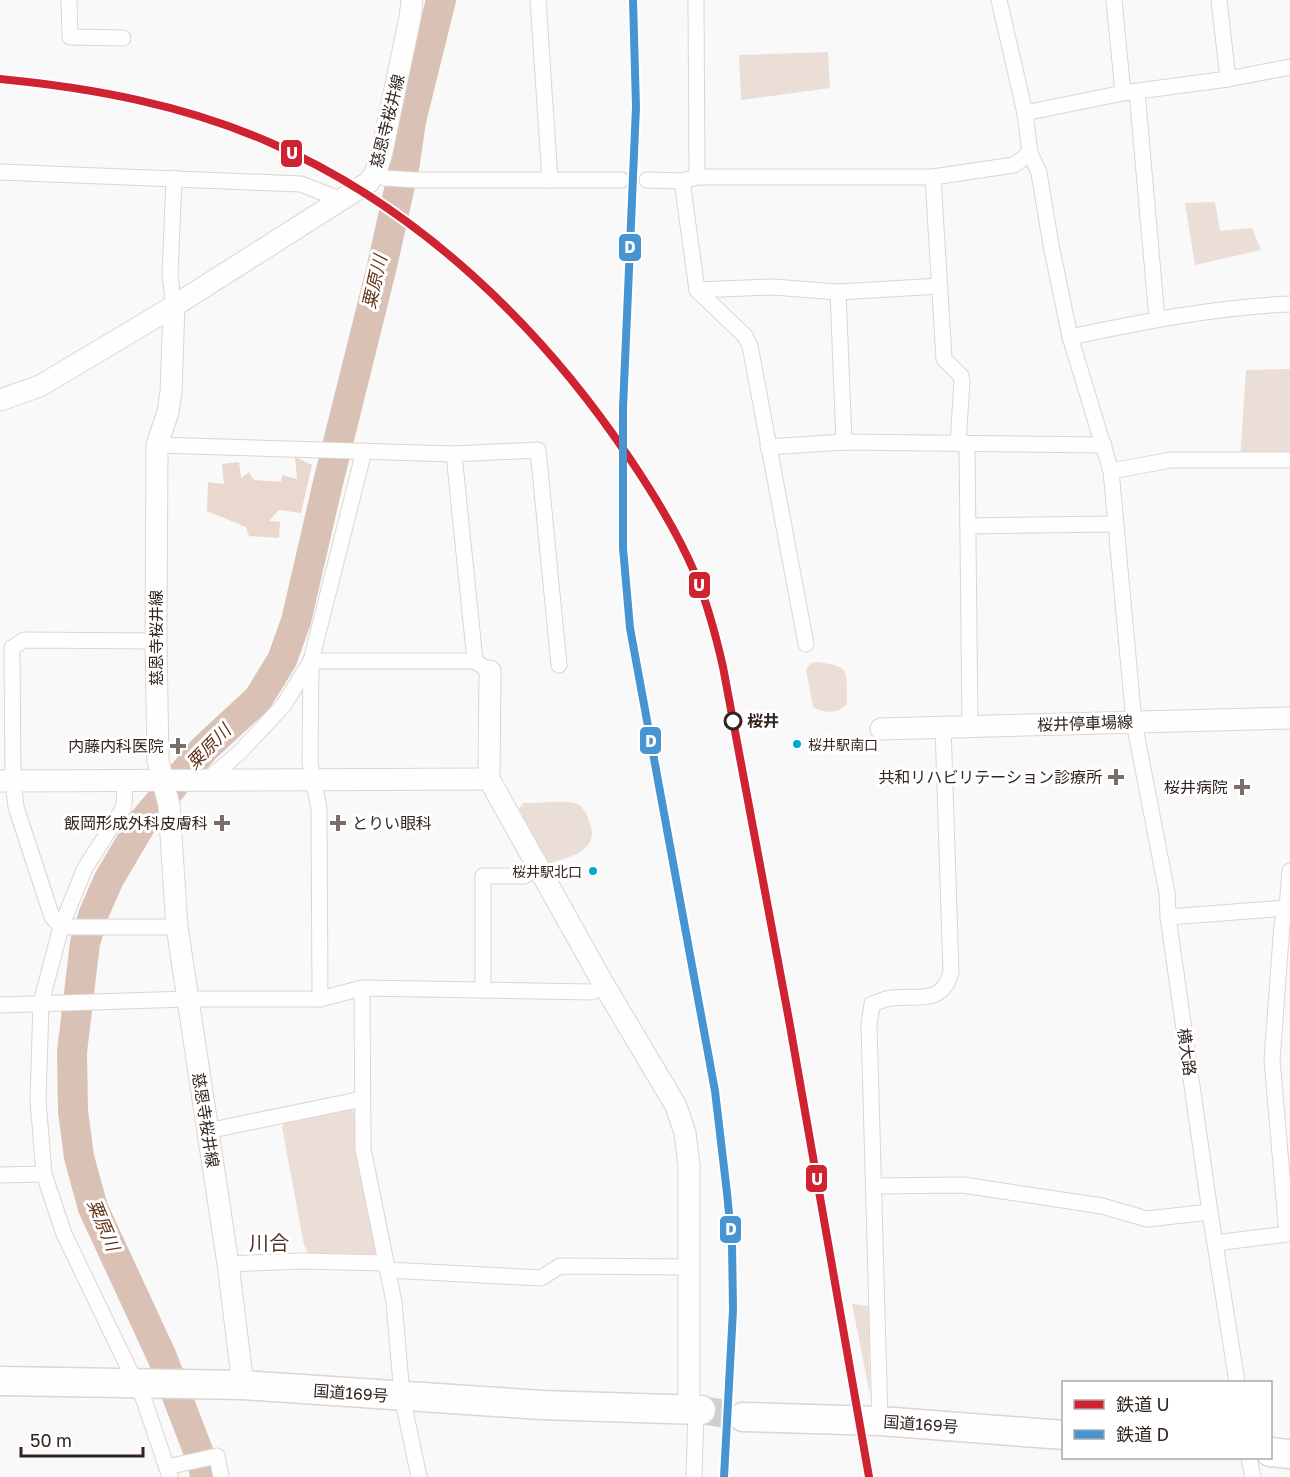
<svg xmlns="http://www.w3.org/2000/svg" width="1290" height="1477" font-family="'Golos Text','Noto Sans JP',sans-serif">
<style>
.green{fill:#eaded7}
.forest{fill:#ead7ce}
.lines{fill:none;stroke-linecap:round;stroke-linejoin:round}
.river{stroke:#d9c1b6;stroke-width:30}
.street-tunnel{stroke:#d1cfcd;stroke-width:15;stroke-dasharray:15 8;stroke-linecap:butt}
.highway-tunnel{stroke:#d1cfcd;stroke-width:28;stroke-dasharray:28 14;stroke-linecap:butt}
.street-casing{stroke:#ddd5d1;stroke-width:17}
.secondary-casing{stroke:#ddd5d1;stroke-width:23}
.highway-casing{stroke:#ddd5d1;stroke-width:31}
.street{stroke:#fefefe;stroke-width:15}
.secondary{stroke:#fefefe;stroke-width:21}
.highway{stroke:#fefefe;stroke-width:28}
.rail-1-casing{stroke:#fff;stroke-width:12}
.rail-2-casing{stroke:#fff;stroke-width:12}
.rail-1{stroke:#d02332;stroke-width:8}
.rail-2{stroke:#4694d1;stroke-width:8}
.stop-dot{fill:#fff;stroke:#33251e;stroke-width:3}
.bus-dot{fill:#00a9ce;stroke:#fff;stroke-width:2}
.poi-dot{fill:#786f6b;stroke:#fff;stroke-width:2}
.labels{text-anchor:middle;stroke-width:6;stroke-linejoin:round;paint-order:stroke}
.bus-label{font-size:14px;fill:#33251e;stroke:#fff;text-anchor:start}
.street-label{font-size:16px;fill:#33251e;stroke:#fff}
.stop-label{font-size:16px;font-weight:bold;fill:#33251e;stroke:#fff;text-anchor:start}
.poi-label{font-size:16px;fill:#33251e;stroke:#fff;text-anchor:end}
.water-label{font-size:18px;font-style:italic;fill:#66381f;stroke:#fff}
.quarter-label{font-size:20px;fill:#503324;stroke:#fff}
.line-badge{stroke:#fff;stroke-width:2}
.badge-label{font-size:16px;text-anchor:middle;font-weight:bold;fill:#fff}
</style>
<rect width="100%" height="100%" fill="#f9f9f9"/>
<g class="green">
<polygon points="828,52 830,88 741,100 739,55"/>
<polygon points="1215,202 1220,231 1252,228 1261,250 1195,265 1185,203"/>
<polygon points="1290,369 1290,455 1240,459 1246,370"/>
<path d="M817 662C852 666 846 672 847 703 840 714 823 714 813 707L806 670 811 663Z"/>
<path d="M523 803C534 803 566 800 575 803 583 806 587 814 589 821 602 851 569 857 548 864L519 809Z"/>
<polygon points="350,1108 357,1114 378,1252 374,1256 309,1255 304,1245 282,1127 285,1121"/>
<polygon points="852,1304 869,1306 870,1395"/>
</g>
<polygon class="forest" points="295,457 312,465 301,513 279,510 269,521 280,522 279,538 249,536 246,527 207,511 208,482 224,484 222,464 239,462 241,478 249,472 254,480 281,482 282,475 297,479"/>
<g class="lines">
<polyline class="river" points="205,1477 203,1464 162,1357 93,1208 79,1157 73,1111 72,1052 85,943 94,913 109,879 142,823 204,749 258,699 282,660 296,621 327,487 382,266 405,163 411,121 441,0"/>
<polyline class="street-tunnel" points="621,180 647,180"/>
<polyline class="highway-tunnel" points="701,1410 743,1417"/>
<g class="street-casing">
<g id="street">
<polyline points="69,0 70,37 123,38"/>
<polyline points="538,0 550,180"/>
<polyline points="696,0 697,177"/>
<polyline points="999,0 1025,113 1030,153 1039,173 1051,245 1070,337 1111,471 1134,722 1167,893 1168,917 1210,1212 1237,1382"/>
<polyline points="1114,0 1123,93"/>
<polyline points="1219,0 1228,79"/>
<polyline points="1137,92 1157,319"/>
<polyline points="1025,113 1123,93 1228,79 1290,67"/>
<polyline points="0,172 301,184 339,199"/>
<polyline points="375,173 385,178 416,180 621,180"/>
<polyline points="933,177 944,359 961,376 962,382 958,444"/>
<polyline points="647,180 682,181 697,290 745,336 750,346 806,644"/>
<polyline points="682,181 697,177 933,177 1014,165 1030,153"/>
<polyline points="697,290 773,287 838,292 940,286"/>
<polyline points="838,292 844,442"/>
<polyline points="174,306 170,275 174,178"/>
<path d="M1070 337C1143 322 1215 307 1290 304"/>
<polyline points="157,445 454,454 538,450 559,665"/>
<polyline points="967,445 970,726"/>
<polyline points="768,447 844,442 1104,445"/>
<polyline points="454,454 475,661 482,666"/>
<polyline points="1111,471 1171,460 1290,460"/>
<polyline points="968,526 1115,524"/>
<polyline points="125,780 124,807 85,868 61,927 177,927"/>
<polyline points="207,780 239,753 283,706 311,661 475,661"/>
<polyline points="1168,917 1287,908"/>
<polyline points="362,988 363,1149 394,1302 402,1396 419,1477"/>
<polyline points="483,990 483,876 524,876 538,867"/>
<polyline points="320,999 319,808 310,763 311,661 364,451"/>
<polyline points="0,1005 187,999 320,999 362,988 592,992 604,985"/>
<polyline points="207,1131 362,1099"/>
<polyline points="44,1174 38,1101 41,1003 61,927 52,917 16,807 13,781 12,648 24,640 156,641"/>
<polyline points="0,1175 44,1174 64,1234 144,1400 170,1477"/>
<polyline points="874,1186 963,1185 1102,1206 1147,1219 1210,1212"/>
<polyline points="1215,1243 1287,1234 1272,1060 1282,924 1287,908 1290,871"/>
<polyline points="228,1264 301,1261 386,1263"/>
<polyline points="388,1270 541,1278 560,1266 690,1267"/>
<path d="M880 1421 869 1025 872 1004C877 1003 882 1000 886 999 913 993 942 1008 951 972L943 727"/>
<polyline points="1249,1458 1253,1477"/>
<polyline points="167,1467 217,1456 221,1477"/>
<polyline points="694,1477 696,1410"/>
</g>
</g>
<g class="secondary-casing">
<g id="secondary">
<polyline points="174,306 171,392 168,412 157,445 156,641 158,761 169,805 177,927 228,1264 243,1385"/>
<polyline points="0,400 40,386 174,306 369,182 375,173 381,156 410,18 412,0"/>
<polyline points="490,671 489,779 604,985 676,1106 685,1133 689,1166 689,1409"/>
<polyline points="881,729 1290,718"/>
<polyline points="0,781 489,779"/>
</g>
</g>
<g class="highway-casing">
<g id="highway">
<polyline points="0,1381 243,1385 542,1405 701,1410"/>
<polyline points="743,1417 880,1421 1064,1435"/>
<polyline points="1270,1452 1290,1454"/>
</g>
</g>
<use href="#street" class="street"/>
<use href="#secondary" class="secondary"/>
<use href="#highway" class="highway"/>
<g class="rail-1-casing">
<path id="rail-1" d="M0 79C93 88 185 105 271 143 419 208 541 326 630 459 655 496 679 535 696 576 708 606 716 636 723 667L789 1020 869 1477"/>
</g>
<g class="rail-2-casing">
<polyline id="rail-2" points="633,0 636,107 623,408 623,548 630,628 715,1091 727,1193 732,1244 733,1310 724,1477"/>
</g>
<use href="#rail-1" class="rail-1"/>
<use href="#rail-2" class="rail-2"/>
</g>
<circle class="stop-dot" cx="733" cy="721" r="8"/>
<g class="bus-dot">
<circle cx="797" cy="744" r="5"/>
<circle cx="593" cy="871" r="5"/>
</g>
<g class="poi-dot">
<path d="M175 737h6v6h6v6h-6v6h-6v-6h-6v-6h6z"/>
<path d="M1113 768h6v6h6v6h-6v6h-6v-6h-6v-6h6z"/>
<path d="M1239 778h6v6h6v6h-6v6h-6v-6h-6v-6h6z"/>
<path d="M219 814h6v6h6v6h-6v6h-6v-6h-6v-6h6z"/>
<path d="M335 814h6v6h6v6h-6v6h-6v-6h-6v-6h6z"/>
</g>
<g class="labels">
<g class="bus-label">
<text x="808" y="750">桜井駅南口</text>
<text x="582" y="877" text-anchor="end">桜井駅北口</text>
</g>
<g class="street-label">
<text transform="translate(387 121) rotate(-76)" y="6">慈恩寺桜井線</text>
<text transform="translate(156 638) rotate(-90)" y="6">慈恩寺桜井線</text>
<text transform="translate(1085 723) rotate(-2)" y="6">桜井停車場線</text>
<text transform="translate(1187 1052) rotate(82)" y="6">横大路</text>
<text transform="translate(206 1120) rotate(81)" y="6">慈恩寺桜井線</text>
<text transform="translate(351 1393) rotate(4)" y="6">国道169号</text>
<text transform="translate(921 1424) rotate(4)" y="6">国道169号</text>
</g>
<g class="stop-label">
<text x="747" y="727">桜井</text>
</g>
<g class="poi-label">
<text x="164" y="752">内藤内科医院</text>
<text x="1102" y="783">共和リハビリテーション診療所</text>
<text x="1228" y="793">桜井病院</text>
<text x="208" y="829">飯岡形成外科皮膚科</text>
<text x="352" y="829" text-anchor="start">とりい眼科</text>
</g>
<g class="water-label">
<text transform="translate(375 282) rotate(-77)" y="6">粟原川</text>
<text transform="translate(209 747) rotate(-46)" y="6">粟原川</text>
<text transform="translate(103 1225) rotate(67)" y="6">粟原川</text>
</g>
<g class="quarter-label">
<text x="269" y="1250">川合</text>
</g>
</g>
<g class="line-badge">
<rect x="280" y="139" width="23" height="29" rx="6" fill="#d02332"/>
<rect x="618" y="233" width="24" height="29" rx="6" fill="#4694d1"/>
<rect x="688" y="571" width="23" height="28" rx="6" fill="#d02332"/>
<rect x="639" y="726" width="23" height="29" rx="6" fill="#4694d1"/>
<rect x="805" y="1164" width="23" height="29" rx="6" fill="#d02332"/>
<rect x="719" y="1215" width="23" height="29" rx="6" fill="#4694d1"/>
</g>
<g class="badge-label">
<text x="292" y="159">U</text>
<text x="630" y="253">D</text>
<text x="699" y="591">U</text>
<text x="651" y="747">D</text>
<text x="817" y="1185">U</text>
<text x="731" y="1235">D</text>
</g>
<rect x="1062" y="1381" width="210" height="78" fill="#ffffff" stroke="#ada8a5" stroke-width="1.5"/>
<rect x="1074" y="1400" width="30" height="9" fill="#d02332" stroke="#ada8a5" stroke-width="1.5"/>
<text x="1116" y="1411" font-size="18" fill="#33251e">鉄道 U</text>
<rect x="1074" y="1430" width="30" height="9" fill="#4694d1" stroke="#ada8a5" stroke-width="1.5"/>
<text x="1116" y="1441" font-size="18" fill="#33251e">鉄道 D</text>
<path d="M21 1447v9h122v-9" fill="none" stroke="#33251e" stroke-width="3"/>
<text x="30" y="1447" font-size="18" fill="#33251e" stroke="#ffffff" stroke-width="4.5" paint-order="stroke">50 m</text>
</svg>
